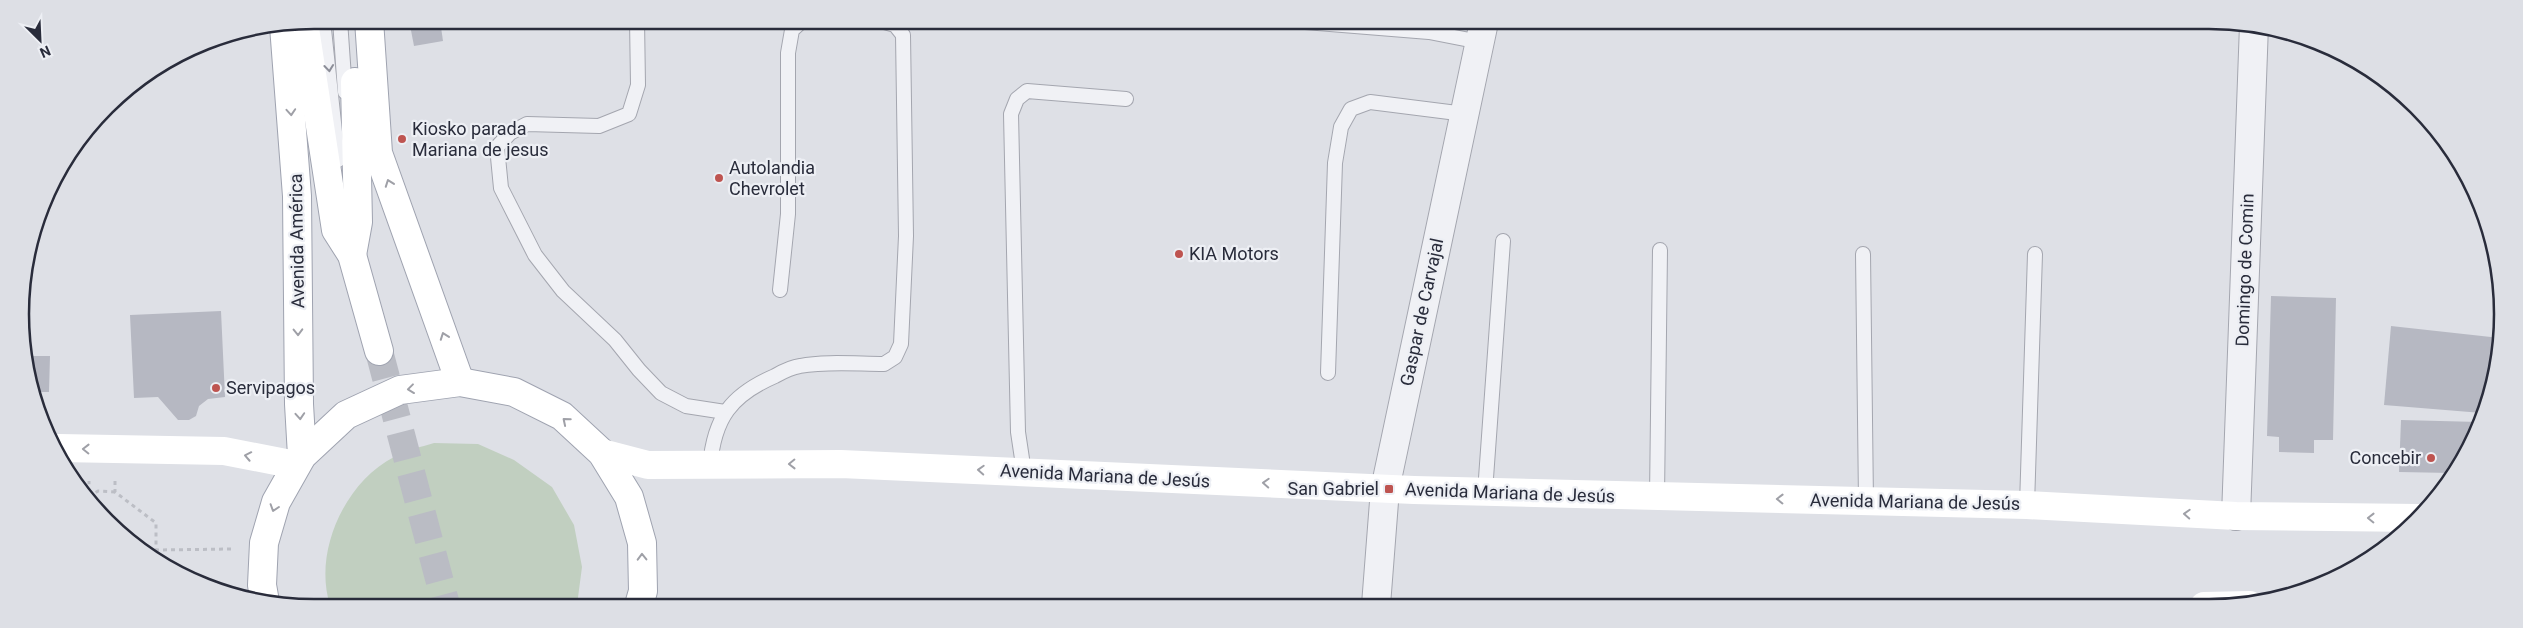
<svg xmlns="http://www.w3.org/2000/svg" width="2523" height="628" font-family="Roboto,sans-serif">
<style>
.green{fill:#c1cfc0}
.building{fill:#b6b8c2}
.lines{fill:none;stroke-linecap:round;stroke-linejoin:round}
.primary-tunnel{stroke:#babcc4;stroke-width:28;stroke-dasharray:28 14;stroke-linecap:butt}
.service-casing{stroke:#a4a6af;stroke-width:16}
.minor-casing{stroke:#a4a6af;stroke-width:30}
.tertiary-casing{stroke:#a4a6af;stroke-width:30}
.primary-casing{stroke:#9fa3b0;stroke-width:30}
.path{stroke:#bcbec5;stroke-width:3;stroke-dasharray:4 4;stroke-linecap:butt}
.service{stroke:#f0f1f5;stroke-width:14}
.minor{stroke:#f0f1f5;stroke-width:28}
.tertiary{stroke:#f0f1f5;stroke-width:28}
.secondary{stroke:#fff;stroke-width:28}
.primary{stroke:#fff;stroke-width:28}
.oneway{stroke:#8c8e98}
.oneway2{stroke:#9fa0a7}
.poi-dot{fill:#be5450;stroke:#edeff4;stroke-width:2}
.labels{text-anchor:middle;stroke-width:4.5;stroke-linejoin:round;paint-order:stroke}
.poi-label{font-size:18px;fill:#292c3b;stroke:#edeff4;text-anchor:start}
.street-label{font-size:18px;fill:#292c3b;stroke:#edeff4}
.rim{fill:none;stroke:#292c3b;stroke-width:2.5}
</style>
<rect width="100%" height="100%" fill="#dee0e6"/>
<path class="green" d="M434 443 478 444 514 460 552 487 574 525 582 567 577 605H330C313 552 345 482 394 457 406 450 421 447 434 443Z"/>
<g class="building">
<polygon points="409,20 440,20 443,41 414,46"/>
<polygon points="2271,296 2336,298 2333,440 2314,440 2314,453 2279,452 2279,437 2267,436"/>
<polygon points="221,311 225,397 208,399 199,406 196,416 189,420 178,420 158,397 134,398 130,315"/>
<polygon points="2391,326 2500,338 2500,353 2482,413 2384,405"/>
<polygon points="27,356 50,356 49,392 33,392 33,395"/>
<polygon points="2401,420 2479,422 2473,444 2452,473 2399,472"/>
</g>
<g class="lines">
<polyline class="primary-tunnel" points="379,351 446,605"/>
<g class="service-casing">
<g id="service">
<polyline points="323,20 338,160"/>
<polyline points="340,20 345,92"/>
<polyline points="637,20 638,85 629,114 599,126 527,124 510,133 497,147 501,188 535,255 563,291 615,340 639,370 661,393 686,406 725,412"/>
<polyline points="1293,21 1429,32 1480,42"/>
<polyline points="1863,254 1866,501"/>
<polyline points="780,290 788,214 788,53 792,30 802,21"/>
<polyline points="1328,373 1335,163 1341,127 1351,109 1370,102 1465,114"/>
<path d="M710 466C714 418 731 395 775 376 782 372 791 367 800 366 825 361 858 364 884 364L895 357 901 344 906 236 903 35 895 25 881 21"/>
<polyline points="1024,472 1018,432 1011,114 1017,99 1027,91 1126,99"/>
<polyline points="1485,492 1503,241"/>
<polyline points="1657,497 1660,250"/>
<polyline points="2027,505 2035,254"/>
</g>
</g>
<g class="minor-casing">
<polyline id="minor" points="2236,516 2254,25"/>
</g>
<g class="tertiary-casing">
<polyline id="tertiary" points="1376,605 1385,489 1484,22"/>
</g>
<g class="primary-casing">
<g id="primary">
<polyline points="369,20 378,153 460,382"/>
<polyline points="304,22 336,230 352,255 379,351"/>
<polyline points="284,26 297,196 299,404 302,456"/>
<polyline points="352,255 358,222 355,82"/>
<polyline points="265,602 262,585 264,543 276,502 302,456 346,415 400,390 460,382 514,392 562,416 602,453 629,497 642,543 643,591 639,605"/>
</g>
</g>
<g class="path">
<polyline points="115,481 115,492 156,523 156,550"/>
<polyline points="89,497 98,491 115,492"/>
<polyline points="86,498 89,497 89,481"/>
<polyline points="156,559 156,550 232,549"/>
</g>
<use href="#service" class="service"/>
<use href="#minor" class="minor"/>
<use href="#tertiary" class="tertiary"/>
<g class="secondary">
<polyline points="59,448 224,451 296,465"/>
<polyline points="602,453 648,465 841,464 1414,490 2027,505 2236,516 2419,518"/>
<polyline points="2204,606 2250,605"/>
</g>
<use href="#primary" class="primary"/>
</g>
<defs><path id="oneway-chevron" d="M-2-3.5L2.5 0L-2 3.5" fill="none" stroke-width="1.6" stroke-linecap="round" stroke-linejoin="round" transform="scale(1.25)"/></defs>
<use class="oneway" href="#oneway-chevron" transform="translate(329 68) rotate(84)"/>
<g class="oneway2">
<use href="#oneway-chevron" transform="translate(291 112) rotate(86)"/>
<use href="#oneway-chevron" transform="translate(389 183) rotate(-110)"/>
<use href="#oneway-chevron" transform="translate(298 332) rotate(89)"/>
<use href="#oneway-chevron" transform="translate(444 336) rotate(-110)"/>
<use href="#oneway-chevron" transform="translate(411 389) rotate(173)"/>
<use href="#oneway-chevron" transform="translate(300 416) rotate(86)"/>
<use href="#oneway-chevron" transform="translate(566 421) rotate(-140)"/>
<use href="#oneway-chevron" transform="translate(86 449) rotate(-179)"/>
<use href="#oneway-chevron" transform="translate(248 456) rotate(-169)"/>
<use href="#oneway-chevron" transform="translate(792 464) rotate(179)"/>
<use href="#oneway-chevron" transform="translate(981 470) rotate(-177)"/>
<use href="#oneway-chevron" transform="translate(1266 483) rotate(-177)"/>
<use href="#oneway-chevron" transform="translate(1780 499) rotate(-179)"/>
<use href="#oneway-chevron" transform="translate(274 508) rotate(108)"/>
<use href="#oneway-chevron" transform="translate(2187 514) rotate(-177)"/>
<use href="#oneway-chevron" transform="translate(2371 518) rotate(-179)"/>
<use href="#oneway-chevron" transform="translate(642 557) rotate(-91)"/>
</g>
<g class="poi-dot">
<circle cx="402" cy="139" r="5"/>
<circle cx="719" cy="178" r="5"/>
<circle cx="1179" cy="254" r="5"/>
<circle cx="216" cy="388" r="5"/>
<circle cx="2431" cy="458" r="5"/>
<rect x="1384" y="484" width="10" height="10" rx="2.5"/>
</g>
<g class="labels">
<g class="poi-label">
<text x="412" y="135">Kiosko parada<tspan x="412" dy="21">Mariana de jesus</tspan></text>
<text x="729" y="174">Autolandia<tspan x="729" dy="21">Chevrolet</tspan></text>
<text x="1189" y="260">KIA Motors</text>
<text x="226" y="394">Servipagos</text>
<text x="2421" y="464" text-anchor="end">Concebir</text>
<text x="1379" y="495" text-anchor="end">San Gabriel</text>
</g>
<g class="street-label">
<text transform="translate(297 241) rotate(-91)" y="6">Avenida América</text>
<text transform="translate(2245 270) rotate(-88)" y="6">Domingo de Comin</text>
<text transform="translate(1422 312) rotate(-78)" y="6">Gaspar de Carvajal</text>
<text transform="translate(1105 476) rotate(3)" y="6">Avenida Mariana de Jesús</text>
<text transform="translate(1510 493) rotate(2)" y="6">Avenida Mariana de Jesús</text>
<text transform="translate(1915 502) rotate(1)" y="6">Avenida Mariana de Jesús</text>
</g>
</g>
<path d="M0 0H2523V628H0ZM314 29H2209A285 285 0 0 1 2494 314V314A285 285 0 0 1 2209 599H314A285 285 0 0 1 29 314V314A285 285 0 0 1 314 29Z" fill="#dddfe5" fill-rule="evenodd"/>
<path class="rim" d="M314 29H2209A285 285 0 0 1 2494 314V314A285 285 0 0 1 2209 599H314A285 285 0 0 1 29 314V314A285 285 0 0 1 314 29Z"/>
<g transform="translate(40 40) rotate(156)" stroke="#edeff4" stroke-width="4" paint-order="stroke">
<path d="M0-4L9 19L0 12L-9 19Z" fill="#292c3b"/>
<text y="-8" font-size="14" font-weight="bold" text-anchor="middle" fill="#292c3b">N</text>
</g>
</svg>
